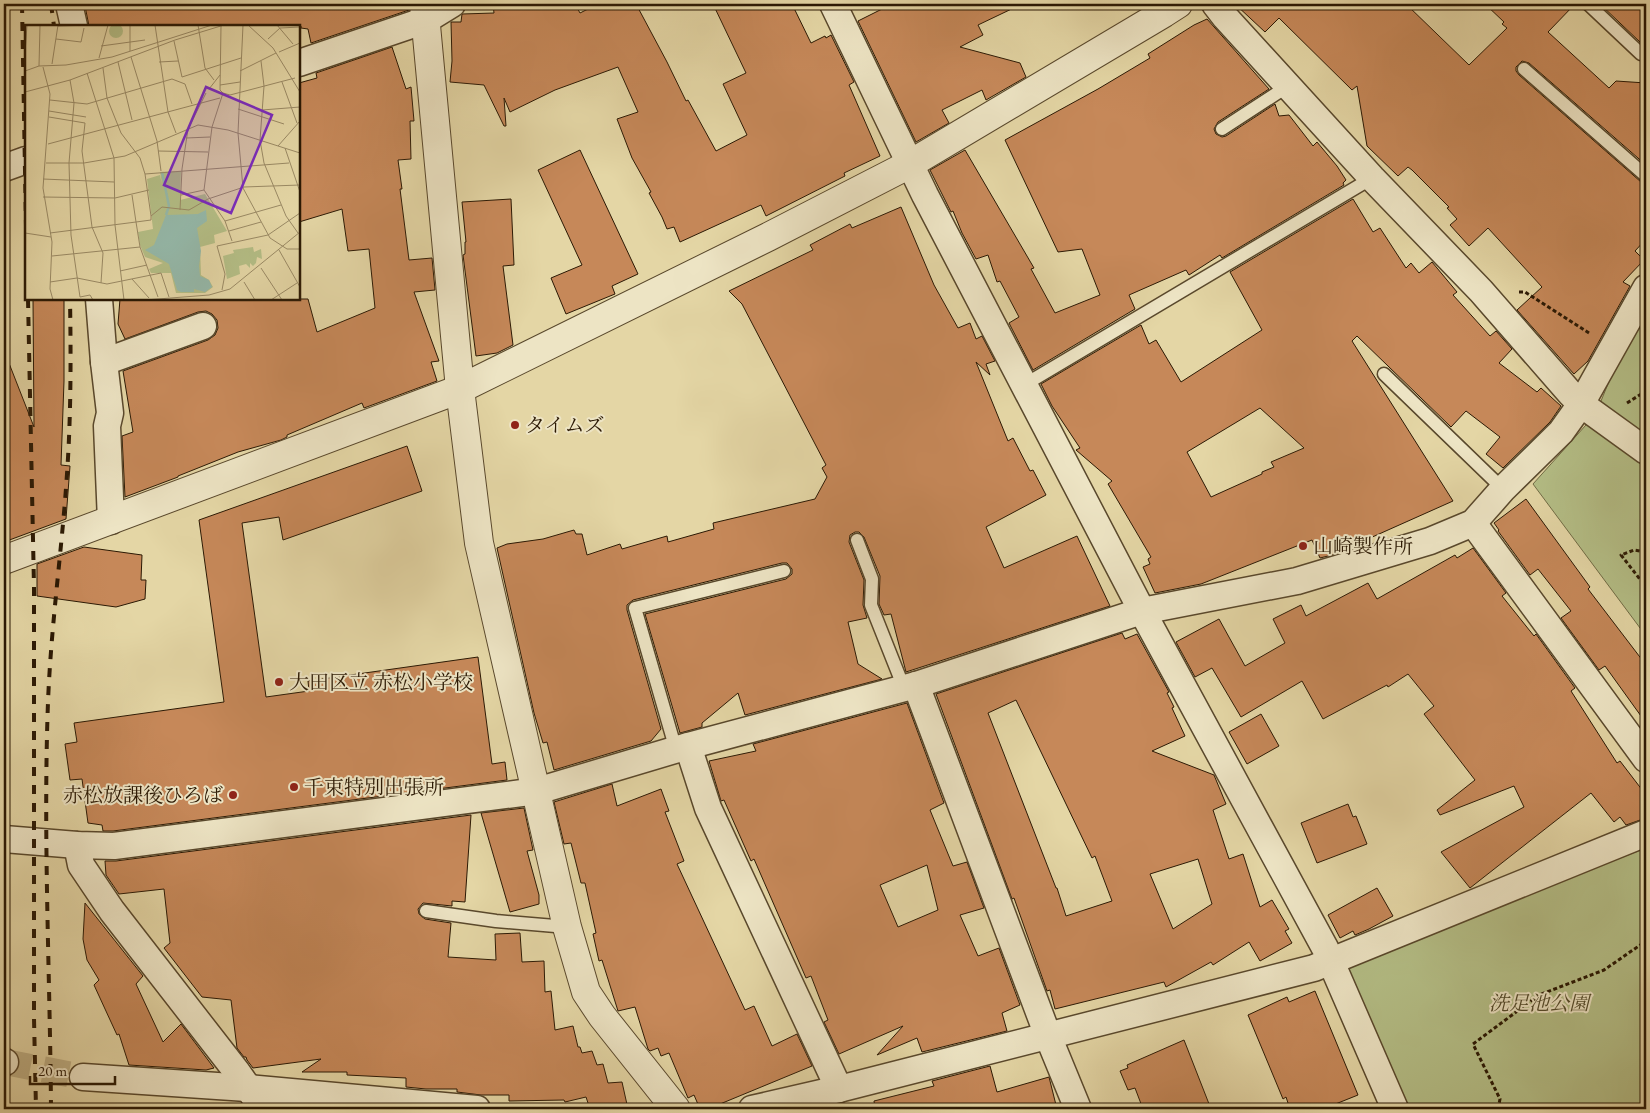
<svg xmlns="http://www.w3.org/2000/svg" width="1650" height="1113" font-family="'EB Garamond','Noto Serif JP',serif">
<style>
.green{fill:#b4be86;stroke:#706c45}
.building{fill:#c68859;stroke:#2b1904;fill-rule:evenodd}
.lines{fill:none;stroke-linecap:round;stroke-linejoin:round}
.minor-tunnel{stroke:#bfb085;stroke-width:26;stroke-dasharray:26 13;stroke-linecap:butt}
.service-casing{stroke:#59482c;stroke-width:15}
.minor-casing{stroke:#59482c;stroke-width:29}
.tertiary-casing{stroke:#59482c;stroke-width:30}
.path{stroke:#2b1904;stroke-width:3;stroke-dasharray:4 2.5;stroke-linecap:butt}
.service{stroke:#ede4c4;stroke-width:12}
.minor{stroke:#ede4c4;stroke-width:26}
.tertiary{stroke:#ede4c4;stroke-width:28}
.rail{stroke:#2b1904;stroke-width:4;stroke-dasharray:9 9;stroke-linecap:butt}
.poi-dot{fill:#8f2418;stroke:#ede4c4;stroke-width:2}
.labels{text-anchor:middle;stroke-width:4;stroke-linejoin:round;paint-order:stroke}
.poi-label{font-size:20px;fill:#2b1904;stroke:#ede4c4;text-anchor:start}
.park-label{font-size:20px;font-style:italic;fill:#544b2b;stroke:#ede4c4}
.inset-river{fill:none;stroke:#95b9aa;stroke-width:2.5}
.inset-road{fill:none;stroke:#9a8a65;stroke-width:1}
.view{fill:#7b2cbf;fill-opacity:0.15;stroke:#7b2cbf;stroke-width:2.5}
.inset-edge{fill:none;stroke:#2b1904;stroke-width:2.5}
</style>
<rect width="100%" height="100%" fill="#e4d6a5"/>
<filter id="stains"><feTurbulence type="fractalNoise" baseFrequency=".004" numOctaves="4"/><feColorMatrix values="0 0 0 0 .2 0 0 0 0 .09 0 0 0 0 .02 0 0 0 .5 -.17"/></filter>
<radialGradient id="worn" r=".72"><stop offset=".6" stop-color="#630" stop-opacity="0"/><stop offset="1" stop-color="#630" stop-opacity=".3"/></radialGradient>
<g class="green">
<polygon points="1646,291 1646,636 1533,484 1603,406 1601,401"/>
<polygon points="1646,848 1646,1109 1401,1109 1344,965"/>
</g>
<g class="building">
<polygon points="101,4 409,4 409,10 311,43 308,29 301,28 301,26 89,26 85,6"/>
<polygon points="493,4 575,4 580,13 598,4 636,4 667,62 686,101 688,100 716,151 747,135 723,84 746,73 713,4 792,4 811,43 825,36 826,38 831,35 854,82 849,85 880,156 844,173 845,176 766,216 761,205 680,242 674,227 667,229 662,217 649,193 651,192 632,158 617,119 638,112 618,67 555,90 510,112 504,98 506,126 504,126 484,85 450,82 452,61 451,22 461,22 462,14 494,13"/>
<polygon points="892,4 1022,4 978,25 983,35 960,47 1020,63 1026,77 986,100 982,90 942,110 949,123 916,142 858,21"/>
<polygon points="1235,4 1406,4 1469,65 1507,28 1502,24 1504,22 1485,4 1575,4 1548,32 1609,88 1616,81 1646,83 1646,165 1529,63 1522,61 1516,67 1516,71 1519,75 1641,182 1646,184 1646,239 1635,251 1644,260 1623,282 1630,286 1588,361 1574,374 1517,310 1542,287 1488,228 1469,246 1450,225 1457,219 1447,208 1449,207 1412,170 1408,167 1398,176 1367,146 1357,86 1352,90 1279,18 1265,32"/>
<polygon points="1600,4 1646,4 1646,41 1641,43"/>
<polygon points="1207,19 1269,89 1218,122 1214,129 1216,134 1222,137 1226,136 1275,104 1279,116 1289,115 1313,146 1317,142 1337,166 1346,180 1343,183 1344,185 1222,258 1220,255 1189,275 1186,270 1129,295 1135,309 1033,370 1009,323 1019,317 1000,281 997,282 988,255 976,259 962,233 953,211 951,212 930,170 965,150 1034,268 1031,269 1055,313 1100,295 1082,249 1058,252 1005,140 1098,89 1150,58 1148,54 1194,25"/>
<polygon points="392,47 406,89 411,87 414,121 410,121 411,159 398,160 402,189 400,189 409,260 432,258 435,290 414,292 439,361 431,362 437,381 364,408 362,403 287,435 287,437 281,440 238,452 178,476 178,477 125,497 122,436 133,432 123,371 208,340 215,335 218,328 217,320 212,314 206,311 198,312 125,339 118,324 120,299 308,299 317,332 375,308 369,249 348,251 342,209 299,222 299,83 317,78 316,73"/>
<polygon points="580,150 638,274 612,286 615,294 566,314 551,278 582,265 538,170"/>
<polygon points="511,199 514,265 503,266 513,345 497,353 476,356 463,255 465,254 465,242 466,242 462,202"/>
<path d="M1353 199 1373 232 1380 228 1406 268 1411 263 1419 273 1432 262 1457 292 1453 295 1490 336 1496 331 1512 349 1499 363 1537 392 1541 388 1561 406 1550 422 1503 468 1486 454 1500 437 1466 411 1451 427 1357 336 1352 341 1453 501 1332 555 1320 558 1312 540 1201 584 1155 593 1143 567 1150 564 1148 559 1151 557 1108 484 1112 481 1076 450 1080 448 1052 406 1041 384 1141 325 1149 344 1156 340 1181 382 1262 330 1230 272ZM1260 408 1304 448 1271 462 1274 467 1262 472V474L1211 497 1187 452Z"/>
<polygon points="901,207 934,285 958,328 970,323 976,339 982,336 995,361 986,364 990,375 976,362 1008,441 1013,438 1030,471 1033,470 1046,495 986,527 1004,568 1077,536 1110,606 906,672 891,614 884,615 879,604 880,576 864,537 859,532 855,532 850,535 849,542 864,580 863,605 867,618 848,622 858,664 882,679 745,715 738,693 702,723 702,727 680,733 645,614 786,579 792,574 792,569 787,563 782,563 633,600 627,605 627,610 661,729 651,741 554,770 547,742 543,743 534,713 497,548 507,544 543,539 574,530 576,534 582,534 587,555 620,544 622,549 667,536 668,542 714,529 713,523 815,499 827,477 822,468 826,465 742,304 729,291 813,250 810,245 850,224 852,228"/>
<polygon points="33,299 64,299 64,381 61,465 70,466 66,519 4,542 4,353 5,353 34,427"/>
<polygon points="407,446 422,491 283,540 279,517 242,523 266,697 309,691 308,681 478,657 492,764 505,762 507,780 113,831 103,831 102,825 88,823 82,779 70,780 65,744 77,742 74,723 224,702 199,520"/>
<polygon points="1526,499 1590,587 1588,589 1646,665 1646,723 1605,666 1599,670 1561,618 1571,611 1538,569 1530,575 1498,531 1499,530 1494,523"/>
<polygon points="84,547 142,555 141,580 146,580 145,599 116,607 37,596 37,564"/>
<polygon points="1473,548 1506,593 1502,596 1534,636 1536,634 1575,688 1571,691 1617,763 1620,761 1646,795 1646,818 1626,825 1620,817 1614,822 1591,793 1470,888 1441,852 1524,807 1514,786 1440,815 1437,810 1475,780 1424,714 1434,706 1408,674 1388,687 1387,685 1323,719 1302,681 1241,717 1212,668 1195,677 1176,642 1219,619 1245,666 1285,643 1273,619 1301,605 1306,616 1368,583 1377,599 1455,555 1457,558"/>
<path d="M1122 633 1125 639 1137 634 1169 692 1167 693 1174 707 1172 708 1185 736 1152 751 1214 775 1226 804 1213 810 1229 859 1243 854 1260 907 1272 900 1289 929 1285 931 1292 943 1260 961 1249 942 1213 965 1211 962 1166 987 1164 982 1055 1009 1050 990 1047 991 1014 898 1012 899 936 694ZM1016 700 1092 858 1095 856 1112 901 1066 916 1057 888H1056L988 713ZM1198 859 1212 904 1173 929 1150 874Z"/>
<path d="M907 703 944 803 930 810 953 866 967 862 984 908 960 915 978 956 999 948 1020 1005 1002 1013 1007 1031 922 1052 917 1038 877 1055 903 1026 839 1054 824 1022 828 1020 811 976 806 978 754 859 751 861 724 800 721 801 709 761 756 751 753 744ZM927 865 938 910 898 927 880 885Z"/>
<polygon points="1261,714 1279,746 1247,764 1229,732"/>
<polygon points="612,784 617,806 661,789 669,811 665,812 684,861 677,864 745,1010 754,1006 772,1046 797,1034 812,1066 708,1109 700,1109 694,1095 688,1098 669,1053 661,1056 658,1048 650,1051 648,1049 635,1007 618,1011 602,960 599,961 593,934 596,933 585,883 581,883 571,843 564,844 554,802"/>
<polygon points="1348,804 1353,817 1356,816 1367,844 1317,863 1301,823"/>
<polygon points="524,808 533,850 527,851 539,895 539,904 510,912 481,813"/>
<polygon points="471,815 465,902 452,901 452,906 423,903 418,909 419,914 425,919 451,923 448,957 496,960 495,934 520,933 522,962 544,961 545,992 551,991 555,1030 573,1026 578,1047 580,1047 582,1053 592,1051 597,1065 603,1064 608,1083 622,1082 628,1109 590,1109 586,1097 565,1102 564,1100 509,1101 509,1095 481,1095 457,1092 457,1089 426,1089 406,1087 406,1078 347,1075 347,1072 302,1072 321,1059 253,1068 247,1060 246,1057 244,1057 237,1048 231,1000 202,997 164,948 170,943 164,889 119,894 106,875 105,861 116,861"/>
<polygon points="1377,888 1393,916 1369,929 1355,935 1353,931 1340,938 1328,915"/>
<polygon points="85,903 143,976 136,984 163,1042 181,1024 214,1068 206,1070 129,1065 119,1034 117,1035 94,985 99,980 87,960 83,939"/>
<polygon points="1315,991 1358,1095 1323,1109 1290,1109 1286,1097 1283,1099 1248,1015 1287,997 1289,1002"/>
<polygon points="1184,1040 1211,1109 1143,1109 1135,1088 1128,1090 1120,1071 1128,1068 1127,1065"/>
<polygon points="990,1066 997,1092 1049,1077 1057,1109 875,1109 874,1101 934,1086 932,1081"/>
</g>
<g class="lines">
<polyline class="minor-tunnel" points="5,1062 83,1077"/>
<g class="service-casing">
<g id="service">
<polyline points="1588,4 1641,54 1646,49"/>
<polyline points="1524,69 1646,176"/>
<polyline points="1222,129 1288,86"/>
<polyline points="1384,374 1503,489"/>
<polyline points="1024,385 1372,178"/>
<polyline points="857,540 872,579 871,605 904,688"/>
<polyline points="676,750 635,608 784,571"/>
<polyline points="426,911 496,921 567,927"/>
</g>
</g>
<g class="minor-casing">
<g id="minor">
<polyline points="69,4 74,26"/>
<polyline points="833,4 925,195 1142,611 1325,948 1395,1109"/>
<polyline points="1215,4 1225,17 1372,178 1481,291 1570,393 1581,404 1646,451"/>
<polyline points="299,63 426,20 452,4"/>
<polyline points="4,168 26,160"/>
<polyline points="99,299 104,362 110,413 107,426 111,521"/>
<polyline points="104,362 203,326"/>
<polyline points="1473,523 1646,759"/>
<polyline points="916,685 1048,1036 1078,1109"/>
<polyline points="688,746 708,808 839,1089"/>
<polyline points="4,839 77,845 114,846 537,791 688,746 916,685 1142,611 1297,581 1430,541 1473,523 1503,489 1561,432 1581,404 1646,288"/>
<polyline points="77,845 81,865 112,911 237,1072 263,1109"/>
<polyline points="4,1062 5,1062"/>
<polyline points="83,1077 247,1088 477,1109"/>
<polyline points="752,1109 839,1089 1314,968 1646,833"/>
</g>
</g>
<g class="tertiary-casing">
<g id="tertiary">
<polyline points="424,4 460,389 479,543 567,927 586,992 602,1016 676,1109"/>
<polyline points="4,560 460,389 768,237 910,164 1164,13 1178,4"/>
</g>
</g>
<g class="path">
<polyline points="1519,292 1525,292 1589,333"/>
<polyline points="1627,403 1646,391"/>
<polyline points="1646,552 1634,550 1621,555 1646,587"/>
<polyline points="1498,1109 1500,1099 1473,1044 1539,995 1604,970 1646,941"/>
<polyline points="1547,1109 1549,1108"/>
</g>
<use href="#service" class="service"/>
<use href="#minor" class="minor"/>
<use href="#tertiary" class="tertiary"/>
<g class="rail">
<polyline points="22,4 26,226"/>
<polyline points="51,4 54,26"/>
<polyline points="28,299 34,587 34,1018 36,1109"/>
<path d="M51 1109C50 973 43 837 48 702 51 625 62 550 67 474 71 416 71 357 70 299"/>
</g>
</g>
<g class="poi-dot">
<circle cx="515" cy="425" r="5"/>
<circle cx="1303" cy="546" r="5"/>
<circle cx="279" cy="682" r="5"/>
<circle cx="294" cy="787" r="5"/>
<circle cx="233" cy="795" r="5"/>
</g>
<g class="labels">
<g class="poi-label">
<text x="525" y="432">タイムズ</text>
<text x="1313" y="553">山崎製作所</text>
<text x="289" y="689">大田区立 赤松小学校</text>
<text x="304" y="794">千束特別出張所</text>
<text x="223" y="802" text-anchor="end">赤松放課後ひろば</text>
</g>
<g class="park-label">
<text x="1539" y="1010">洗足池公園</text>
</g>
</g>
<g transform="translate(25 25)">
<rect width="275" height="275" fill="#e4d6a5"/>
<path d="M84 6a7 7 0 1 1 14 0a7 7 0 1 1-14 0ZM156 146 155 175 180 169 202 206 189 210 190 218 175 222 176 250 184 255 188 262 180 268H151L146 248H126L124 244 138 238 120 232 115 220 113 207 128 204 122 154 135 150 137 159 135 147ZM228 222 229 227 236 224 237 234 232 232 231 238 228 241 225 238V243L221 239 214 241 215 249 202 254 198 231 209 228 208 225Z" fill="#b4be86"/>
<path d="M181 185 182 196 172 203 176 226 174 241 175 251 184 255 187 262 180 267 169 264V267H156L152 265 144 239 120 225 129 220 141 190 173 189Z" fill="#95b9aa"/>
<path class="inset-river" d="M137 147 144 181 141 190"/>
<path class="inset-road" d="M105 0V26M130 0 143 87 151 108M173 0 180 43 189 55M218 0 213 108 218 163 245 213 262 224H275M223 0 248 23 275 67M252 0 268 19M33 1 67 0M196 1 195 65 198 68 187 102 179 165 200 196 207 216M31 14 56 17 59 3M243 14 255 3 275 2M149 16 157 52 216 33M76 21 120 15M254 27 275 18M0 28 2 0M106 32 132 116 136 146M74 33 83 0M236 36 239 61 235 115 239 138 261 191 273 208M93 37 107 95M134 37 153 36M27 39 33 0M14 41 15 0M18 42 25 69 18 163 27 217 25 264 28 275M78 43 82 73 96 108 115 133 120 149 126 191M0 46 14 41 41 40 87 32 187 0M215 46 251 28M62 48 89 133 90 200 99 275M45 55 49 78 44 138 46 210 55 272 65 270 68 275M257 57 272 98M195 60 215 57M184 64 195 50M0 67 45 55 150 15 199 0M198 68 205 70 270 53M25 75 62 79 147 54 160 59 167 79M213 84 259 99M237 85 275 82M24 86 61 92M24 92 60 98 57 126 67 202 78 228 76 258M161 113 185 112M23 119 195 73M253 121 275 96M260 123 275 167M133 126 183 127M21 138H59L100 131 173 100 203 105 275 128M120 149 264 138M18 154 89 157M156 170 179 165M18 172 90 173 124 165M155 185 157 144 163 104 181 68M200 196 256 180M204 206 236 197M0 208 26 212M25 208 111 197 107 170M254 225 275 262M27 231 115 222M236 243 257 275M95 246 122 240M107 254 124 273M25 257 52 253 82 259 136 248 144 272M219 257 230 275M197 265 200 249 192 221 243 210 275 188M133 272 115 222 111 197 126 195V191L137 182 164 185 183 174 219 162 275 160M120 275 184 270 205 264 275 207M246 275 272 258"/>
<path class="view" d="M181 62 247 90 206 188 139 160Z"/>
<rect width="275" height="275" class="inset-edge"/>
</g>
<rect width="1650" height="1113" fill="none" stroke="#e4d6a5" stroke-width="20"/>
<rect x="5" y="5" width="1640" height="1103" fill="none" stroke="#2b1904" stroke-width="2.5"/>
<rect x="10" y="10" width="1630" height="1093" fill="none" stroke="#2b1904"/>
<path d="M30 1076v8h85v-8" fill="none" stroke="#2b1904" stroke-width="2.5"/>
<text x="38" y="1076" font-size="15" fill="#2b1904" stroke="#ede4c4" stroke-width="4" paint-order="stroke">20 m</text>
<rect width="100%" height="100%" filter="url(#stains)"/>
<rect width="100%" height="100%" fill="url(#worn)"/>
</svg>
